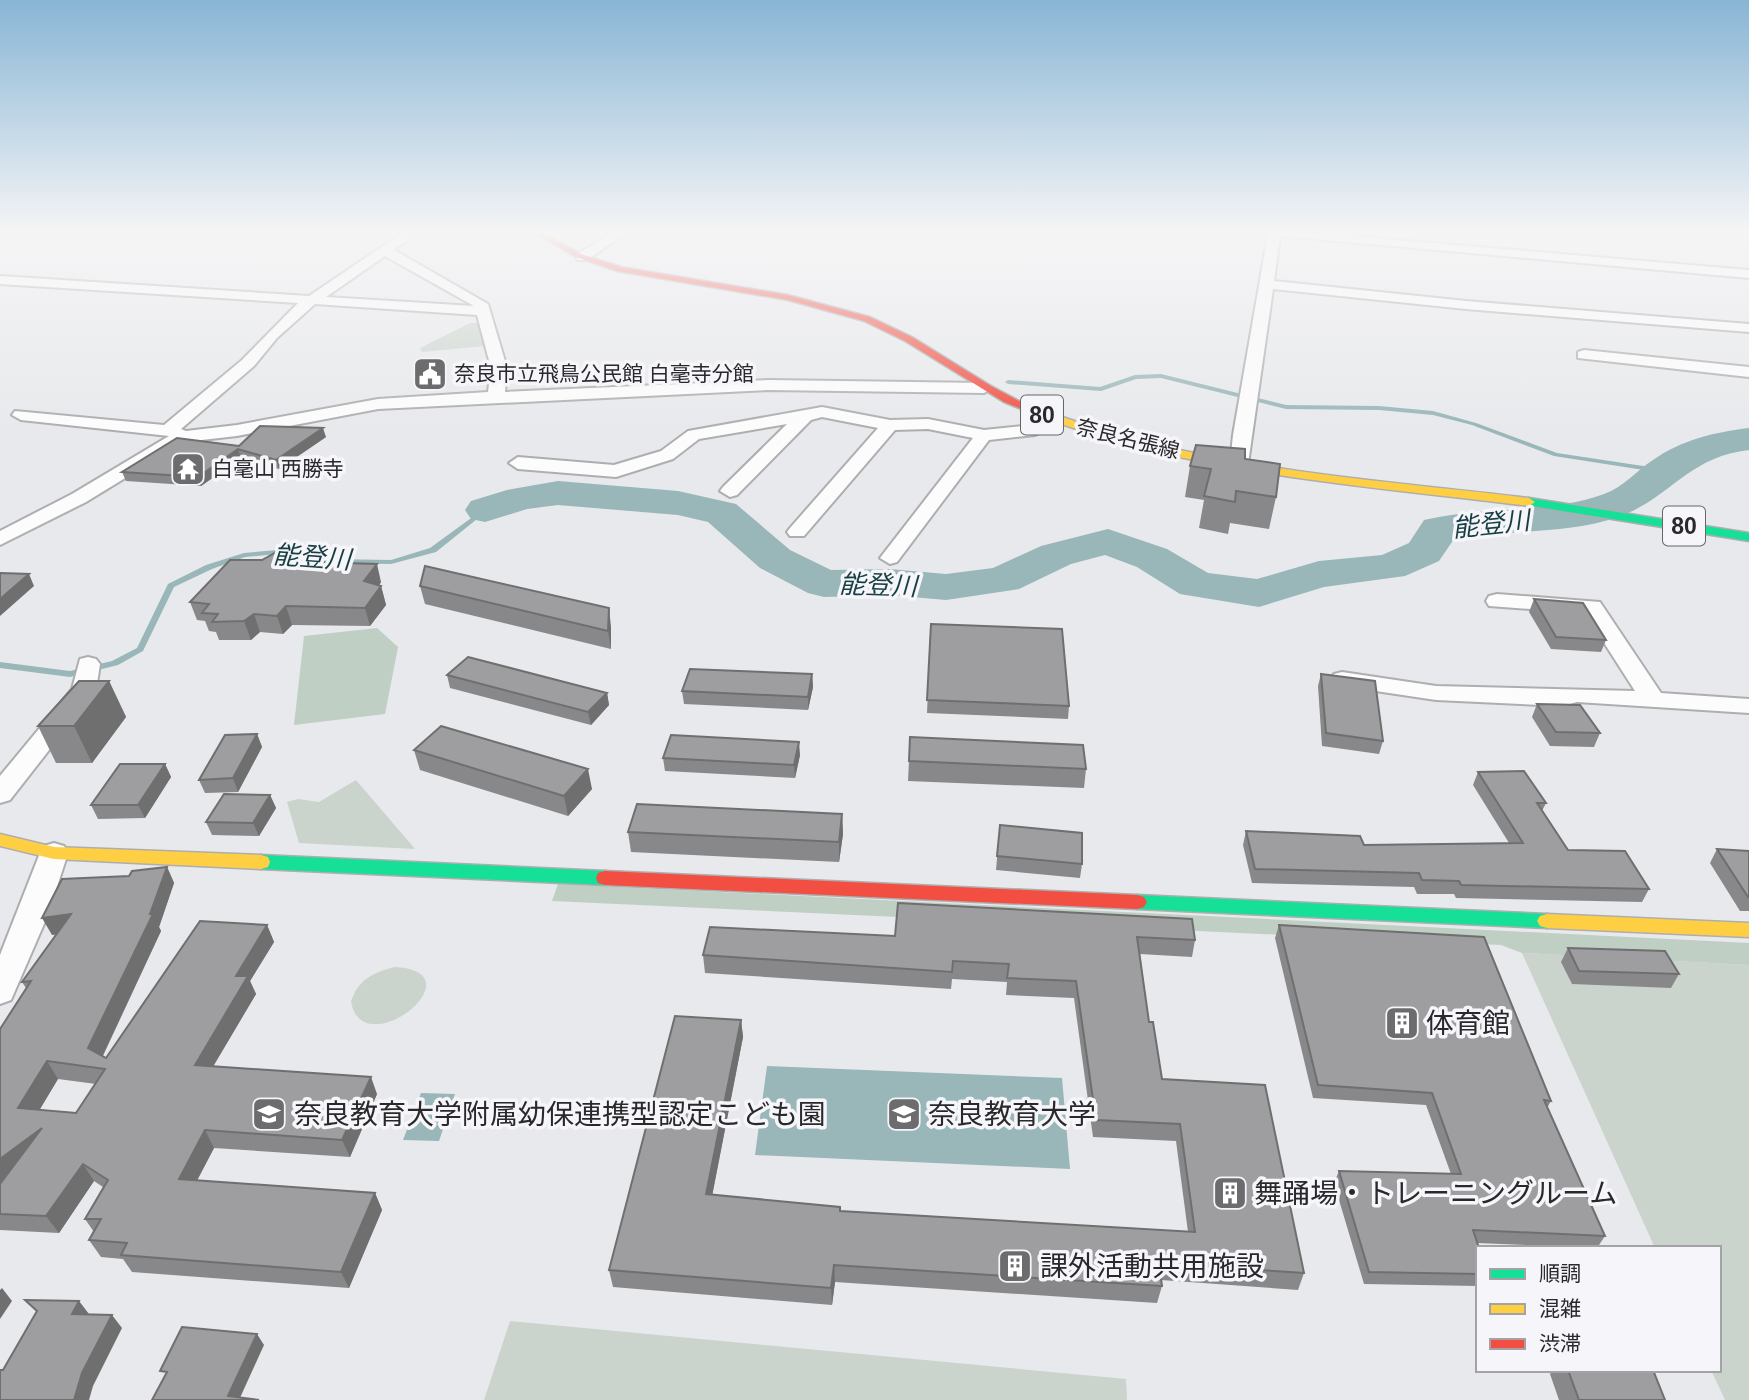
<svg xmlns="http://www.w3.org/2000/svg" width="1749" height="1400" font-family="Helvetica,'Noto Sans JP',sans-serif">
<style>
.green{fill:#cad4cd}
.forest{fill:#bfcfc4}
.water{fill:#99b6b9}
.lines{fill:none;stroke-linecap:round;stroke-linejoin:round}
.stream{fill:#99b6b9;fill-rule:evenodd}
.river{fill:#99b6b9;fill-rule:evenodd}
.street-casing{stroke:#aeaeb0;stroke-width:4}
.fast-casing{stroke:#aeaeb0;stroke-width:3}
.slow-casing{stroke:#aeaeb0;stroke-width:3}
.jam-casing{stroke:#aeaeb0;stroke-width:3}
.street{fill:#fcfcfc;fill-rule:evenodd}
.fast{fill:#16e098;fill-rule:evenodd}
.slow{fill:#ffcf43;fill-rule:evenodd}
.jam{fill:#f24e42;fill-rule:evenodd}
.wall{fill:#88888a;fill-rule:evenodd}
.shaded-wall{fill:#6f6f70}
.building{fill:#9e9ea0;stroke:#6f6f70;stroke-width:2;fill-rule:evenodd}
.labels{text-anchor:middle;stroke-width:7;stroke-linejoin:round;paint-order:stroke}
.far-poi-label{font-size:21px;fill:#29292b;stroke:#f5f5fa;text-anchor:start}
.far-street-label{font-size:21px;fill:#29292b;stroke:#f5f5fa}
.shield{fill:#f5f5fa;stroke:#666669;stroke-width:2}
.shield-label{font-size:23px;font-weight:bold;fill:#29292b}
.water-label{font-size:26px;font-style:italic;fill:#173f43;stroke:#f5f5fa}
.near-poi-label{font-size:28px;fill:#29292b;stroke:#f5f5fa;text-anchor:start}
</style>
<rect width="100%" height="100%" fill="#e8e9ec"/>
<g class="green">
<polygon points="470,323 479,323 485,346 422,352 420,348"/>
<polygon points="356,780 415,849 299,843 287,802 298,799 319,802"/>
<polygon points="1522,953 1749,965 1749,1400 1725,1400 1711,1370 1719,1370 1719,1248 1655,1248"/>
<path d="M395 967C481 972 363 1066 351 1002 357 980 374 972 395 967Z"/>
<polygon points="510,1321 1126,1379 1127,1400 484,1400"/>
</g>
<g class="forest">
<polygon points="377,628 398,647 385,714 294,725 304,636"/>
<polygon points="558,884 1749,943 1749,965 1522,953 1501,945 552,901"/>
</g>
<g class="water">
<polygon points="767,1066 1062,1078 1070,1169 755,1155"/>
<polygon points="421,1093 455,1094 439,1141 403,1140"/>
</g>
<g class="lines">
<g class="stream">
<polygon points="1161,374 1286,405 1379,406 1433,411 1476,423 1557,453 1663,469 1666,471 1663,473 1554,456 1472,425 1433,415 1379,410 1286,409 1161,378 1136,379 1101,391 1008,384 1005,382 1008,380 1100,387 1135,375"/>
<polygon points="485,508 487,509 487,511 436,552 391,564 331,563 277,554 245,557 212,569 174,587 143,651 118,665 70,677 0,668 0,662 70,671 112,661 137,648 168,584 206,565 244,553 277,550 331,559 391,560 430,548"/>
</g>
<path class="river" d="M1749 428V450C1687 457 1670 499 1618 517 1565 535 1508 529 1454 539L1439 561 1405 576 1324 587 1259 607 1180 594 1137 567 1105 555 1071 564 1019 589 946 600 889 595 824 597 808 593 760 568 708 522 678 515 558 505 527 509 485 522 471 519 465 510 471 501 507 490 558 481 678 491 736 504 790 550 831 570 889 569 946 574 993 568 1041 546 1108 529 1167 549 1208 573 1257 579 1319 561 1382 555 1409 543 1424 520 1439 517C1494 507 1552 513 1604 494 1624 487 1636 471 1653 460 1681 440 1715 432 1749 428Z"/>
<g class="street-casing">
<g id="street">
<path d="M401 234H415L394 250 488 304 507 368 505 392 769 380 984 383 992 388 984 393 769 390 378 409 237 436 184 442 86 502 0 545V531L72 494 169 436 21 420 12 415 15 411 164 425 242 360 298 303 0 284V276L309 296ZM385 256 474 306 326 297ZM315 304 477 315 491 368 488 392 378 399 237 425 186 431 181 429 254 366 277 338Z"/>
<polygon points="611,234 625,234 587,260 577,260 577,254"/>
<polygon points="1268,234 1326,234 1749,270 1749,278 1280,236 1274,281 1466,301 1749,324 1749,332 1466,309 1273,289 1248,464 1239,470 1230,464 1233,435"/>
<polygon points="1584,350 1749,367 1749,377 1578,358 1578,352"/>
<polygon points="822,407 890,420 928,419 984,430 1032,425 1059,416 1068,421 1035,435 989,440 897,562 890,564 880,558 973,438 928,429 895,430 804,536 790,536 787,532 790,528 878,428 822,417 811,420 737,495 730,497 720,491 723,487 787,424 699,439 673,459 616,477 518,469 509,463 518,457 614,465 661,451 688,431"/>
<polygon points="1497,594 1600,602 1661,693 1749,699 1749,713 1577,702 1563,706 1436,700 1342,686 1334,684 1330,679 1334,674 1342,672 1436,686 1635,691 1585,613 1489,606 1486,601 1489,596"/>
<polygon points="88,657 96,659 100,664 96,690 10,800 0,803 0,776 72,689 80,659"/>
<polygon points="54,843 64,846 68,853 47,917 11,1000 0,1004 0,955 40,853 44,846"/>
</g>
</g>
<g class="fast-casing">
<g id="fast">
<polygon points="1529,498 1749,533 1749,541 1525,505 1523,502"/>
<polygon points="261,855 605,871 612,873 614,878 612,883 605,885 261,869 254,867 252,862 254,857"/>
<polygon points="1137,895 1547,914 1554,916 1557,921 1554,926 1547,928 1137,909 1130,907 1127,902 1130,897"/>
</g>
</g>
<g class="slow-casing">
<g id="slow">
<path d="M1025 407H1033C1071 420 1110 434 1150 443 1274 474 1403 483 1529 498L1535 502 1529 506C1402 490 1273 480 1148 450 1106 440 1066 426 1025 411Z"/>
<polygon points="0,834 54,847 261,855 268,857 270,862 268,867 261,869 54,859 0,846"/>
<polygon points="1547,914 1749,923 1749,937 1547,928 1540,926 1537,921 1540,916"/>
</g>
</g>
<g class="jam-casing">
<g id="jam">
<polygon points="536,234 545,234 581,254 621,267 788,295 870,317 912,337 991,386 1034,409 1029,412 1004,402 905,341 864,321 788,300 617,271 576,257"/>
<polygon points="605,871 1137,895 1144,897 1147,902 1144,907 1137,909 605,885 598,883 596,878 598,873"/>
</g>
</g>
<use href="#street" class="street"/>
<use href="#fast" class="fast"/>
<use href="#slow" class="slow"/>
<use href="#jam" class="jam"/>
</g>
<g class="wall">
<polygon points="326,437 279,469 241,458 201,486 126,481 122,472 239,446"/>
<polygon points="1245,459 1276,497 1269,529 1230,523 1228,534 1199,528 1204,500 1185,497 1190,466"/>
<polygon points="280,550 284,561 381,582 379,586 381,586 386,605 370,626 292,625 283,634 260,632 251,640 219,640 216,632 209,631 205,621 197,620 190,602"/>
<polygon points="420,586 611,627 611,649 425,604"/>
<polygon points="1534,599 1606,640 1601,652 1551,649 1529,612"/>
<polygon points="931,624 1069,706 1068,719 927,713"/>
<polygon points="812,674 813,687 808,710 684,704 682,691"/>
<polygon points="1321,674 1383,741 1379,754 1322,746 1318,686"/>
<polygon points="447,675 607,693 609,705 591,725 450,688"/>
<polygon points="109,681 126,717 92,763 56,763 38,726"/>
<polygon points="1537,704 1600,733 1594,747 1550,746 1532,717"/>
<polygon points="257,734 262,747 238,792 205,793 199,780"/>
<polygon points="414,750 592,789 568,816 420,770"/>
<polygon points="800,755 795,778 665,771 663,758"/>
<polygon points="909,761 1086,769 1084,788 908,781"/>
<polygon points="165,764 171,777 145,818 98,819 91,805"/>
<polygon points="1478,772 1546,803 1542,811 1568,850 1649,889 1642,902 1456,898 1454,894 1417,894 1414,887 1252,883 1243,845 1246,831 1364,845 1509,843 1473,785"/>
<polygon points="270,795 276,808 259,836 212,835 206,822"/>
<polygon points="842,814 843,834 839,862 631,852 628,832"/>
<polygon points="1000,825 1082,864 1080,878 996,870"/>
<polygon points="1717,849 1749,851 1749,911 1740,911 1710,863"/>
<path d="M167 867 174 883 159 927 161 931 103 1056 106 1058 267 925 274 942 250 981 256 994 213 1066 377 1094 350 1157 214 1148 197 1180 375 1193 382 1210 349 1288 132 1272 123 1259 101 1257 89 1240 94 1232 85 1219 103 1187 94 1181 59 1233 0 1230V1029L26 988 22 982 56 934 52 935 129 876ZM58 1079 96 1084 76 1113 39 1110Z"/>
<polygon points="898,903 1195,940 1192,957 1140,954 1149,1022 1162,1079 1304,1273 1298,1290 1161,1280 1162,1286 1157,1303 835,1282 832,1305 613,1287 609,1270 741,1020 743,1037 712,1195 840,1207 841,1211 1188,1232 1176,1141 1093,1137 1074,998 1006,995 1007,982 952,979 951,989 705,973 703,955 895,936"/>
<polygon points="1279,925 1551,1101 1547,1108 1605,1236 1597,1248 1477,1243 1478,1286 1364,1284 1334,1183 1339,1171 1451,1174 1426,1105 1313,1098 1275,938"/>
<polygon points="1568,948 1679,974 1671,988 1572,984 1561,962"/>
<polygon points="1552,1370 1653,1370 1665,1400 1559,1400 1550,1374"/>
</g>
<g class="shaded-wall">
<polygon points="323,428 326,437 279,469 276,460"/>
<polygon points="238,449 241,458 201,486 198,477"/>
<polygon points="280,550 286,567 279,561"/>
<polygon points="377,564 381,582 369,599 364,581"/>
<polygon points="29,574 34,586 0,616 0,599"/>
<polygon points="381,586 386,605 370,626 365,608"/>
<polygon points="286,606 292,625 283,634 277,616"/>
<polygon points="609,608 611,627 611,649 608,631"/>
<polygon points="254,614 260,632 251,640 244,621"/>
<polygon points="812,674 813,687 808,710 808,697"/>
<polygon points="109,681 126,717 92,763 74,726"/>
<polygon points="607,693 609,705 591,725 588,712"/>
<polygon points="257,734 262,747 238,792 233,778"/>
<polygon points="799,742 800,755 795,778 794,765"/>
<polygon points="165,764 171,777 145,818 138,805"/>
<polygon points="588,769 592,789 568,816 564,796"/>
<polygon points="270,795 276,808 259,836 253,823"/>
<polygon points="842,814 843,834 839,862 839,842"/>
<polygon points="167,867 174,883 159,927 161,931 98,1065 88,1048 150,914"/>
<polygon points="71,914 81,931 52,935 42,918"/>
<polygon points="267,925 274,942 250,981 256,994 204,1082 195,1065 236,976"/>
<polygon points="741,1020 743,1037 709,1212 706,1194"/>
<polygon points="47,1061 58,1079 30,1126 18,1108"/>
<polygon points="371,1077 377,1094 350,1157 342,1140"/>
<polygon points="42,1128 0,1186 0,1159"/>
<polygon points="205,1130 214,1148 189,1196 179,1179"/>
<polygon points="83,1164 94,1181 59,1233 46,1216"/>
<polygon points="375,1193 382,1210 349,1288 341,1272"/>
<polygon points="834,1265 835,1282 832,1305 831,1288"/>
<polygon points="2,1288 12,1301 0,1319 0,1290"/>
<polygon points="79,1301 89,1314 82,1327 72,1314"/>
<polygon points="112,1315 122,1328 93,1386 89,1400 74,1400 82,1373"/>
<polygon points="257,1334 264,1345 239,1400 228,1396"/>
</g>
<g class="building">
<polygon points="260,426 323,428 276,460 238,449 198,477 122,472 177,438 239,446"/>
<polygon points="1196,445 1245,449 1245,459 1280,464 1276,497 1236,491 1235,502 1204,496 1211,469 1190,466"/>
<polygon points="280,550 279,561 377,564 364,581 381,586 365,608 286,606 277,616 254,614 244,621 212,622 218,614 202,613 209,604 190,602 230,560 262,560"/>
<polygon points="425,566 609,608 608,631 420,586"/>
<polygon points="0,573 29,574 0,599"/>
<polygon points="1534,599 1583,603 1606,640 1556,637"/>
<polygon points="931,624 1062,629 1069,706 927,700"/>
<polygon points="468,657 607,693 588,712 447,675"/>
<polygon points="690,669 812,674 808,697 682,691"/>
<polygon points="1321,674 1375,681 1383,741 1326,733"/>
<polygon points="79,681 109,681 74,726 38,726"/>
<polygon points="1537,704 1580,705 1600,733 1556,732"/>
<polygon points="441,726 588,769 564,796 414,750"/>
<polygon points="257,734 233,778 199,780 225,735"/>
<polygon points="671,735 799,742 794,765 663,758"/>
<polygon points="910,737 1083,745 1086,769 909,761"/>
<polygon points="120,764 165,764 138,805 91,805"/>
<polygon points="1524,771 1546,803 1537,803 1568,850 1625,851 1649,889 1461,885 1459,881 1422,880 1419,873 1255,869 1246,831 1360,836 1364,845 1523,843 1478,772"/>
<polygon points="224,794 270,795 253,823 206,822"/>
<polygon points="637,804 842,814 839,842 628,832"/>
<polygon points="1000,825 1082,833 1082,864 997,856"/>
<polygon points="1717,849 1749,851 1749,897 1748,897"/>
<path d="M167 867 150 914H153L88 1048 106 1058 200 921 267 925 236 976H248L195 1065 371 1077 342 1140 205 1130 179 1179 375 1193 341 1272 121 1255 127 1243 89 1240 101 1219H85L108 1180 83 1164 46 1216 0 1214V1184L42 1128 0 1159V1029L31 981 22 982 71 914 42 918 62 879 129 876 132 871ZM47 1061 105 1069 76 1113 18 1108Z"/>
<polygon points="898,903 1192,919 1195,940 1137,937 1149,1022 1153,1022 1162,1079 1265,1085 1304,1273 1159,1263 1162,1286 834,1265 831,1288 609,1270 675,1016 741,1020 706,1194 840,1207 840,1211 1195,1232 1180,1124 1096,1120 1076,981 1007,978 1009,964 953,961 952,972 703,955 710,927 895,936"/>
<polygon points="1279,925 1484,937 1551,1101 1544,1100 1605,1236 1473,1230 1479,1248 1478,1248 1478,1274 1369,1272 1339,1171 1461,1174 1432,1093 1318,1085"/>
<polygon points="1568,948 1665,951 1679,974 1579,971"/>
<polygon points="25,1300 79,1301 72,1314 112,1315 82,1373 74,1400 0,1400 0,1370 3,1370 37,1311"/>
<polygon points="182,1327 257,1334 228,1396 259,1400 152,1400 167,1372 160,1371"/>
<polygon points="1568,1370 1653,1370 1665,1400 1579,1400"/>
</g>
<linearGradient id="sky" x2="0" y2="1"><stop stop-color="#88b5d5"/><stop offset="0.54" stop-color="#f5f5f6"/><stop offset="1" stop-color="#f5f5f6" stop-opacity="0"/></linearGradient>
<rect width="1749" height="430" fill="url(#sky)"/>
<defs>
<g id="civic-square" transform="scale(1.75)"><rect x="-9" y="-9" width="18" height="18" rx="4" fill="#6c6c6f" stroke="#f5f5fa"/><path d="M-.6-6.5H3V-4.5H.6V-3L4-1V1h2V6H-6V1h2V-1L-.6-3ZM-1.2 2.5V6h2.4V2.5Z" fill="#fff"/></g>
<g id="temple-square" transform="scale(1.75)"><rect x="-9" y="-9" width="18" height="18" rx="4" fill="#6c6c6f" stroke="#f5f5fa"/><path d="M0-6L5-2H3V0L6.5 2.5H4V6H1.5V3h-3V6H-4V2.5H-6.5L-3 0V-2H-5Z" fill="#fff"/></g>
<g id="building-square" transform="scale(1.75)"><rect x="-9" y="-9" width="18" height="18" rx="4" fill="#6c6c6f" stroke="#f5f5fa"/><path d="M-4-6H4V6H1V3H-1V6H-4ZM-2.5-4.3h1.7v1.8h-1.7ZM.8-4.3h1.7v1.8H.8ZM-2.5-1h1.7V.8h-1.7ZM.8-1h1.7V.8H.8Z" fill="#fff"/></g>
<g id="school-square" transform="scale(1.75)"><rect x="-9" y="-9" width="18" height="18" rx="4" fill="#6c6c6f" stroke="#f5f5fa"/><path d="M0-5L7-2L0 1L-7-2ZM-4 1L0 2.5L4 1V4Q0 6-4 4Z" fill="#fff"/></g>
<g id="university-square" transform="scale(1.75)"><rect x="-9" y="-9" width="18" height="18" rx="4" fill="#6c6c6f" stroke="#f5f5fa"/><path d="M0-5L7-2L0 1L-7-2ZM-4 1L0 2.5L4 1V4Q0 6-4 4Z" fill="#fff"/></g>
</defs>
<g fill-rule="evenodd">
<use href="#civic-square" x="430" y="374"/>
<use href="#temple-square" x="188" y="469"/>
<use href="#building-square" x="1402" y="1023"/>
<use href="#school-square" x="269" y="1114"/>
<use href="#university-square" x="904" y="1114"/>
<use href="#building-square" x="1230" y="1193"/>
<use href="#building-square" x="1015" y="1266"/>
</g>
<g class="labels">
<g class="far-poi-label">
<text x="454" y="381">奈良市立飛鳥公民館 白毫寺分館</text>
<text x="212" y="476">白毫山 西勝寺</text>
</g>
<g class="far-street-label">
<text transform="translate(1128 439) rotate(14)" y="7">奈良名張線</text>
</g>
<g class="shield">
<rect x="1021" y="395.5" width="42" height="39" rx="5"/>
<rect x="1663" y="506.5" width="42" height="39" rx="5"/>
</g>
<g class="shield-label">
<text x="1042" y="423">80</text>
<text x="1684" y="534">80</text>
</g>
<g class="water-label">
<text transform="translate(1491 524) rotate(-6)" y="9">能登川</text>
<text transform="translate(312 557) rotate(4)" y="9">能登川</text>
<text transform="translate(878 585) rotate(2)" y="9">能登川</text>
</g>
<g class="near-poi-label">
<text x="1426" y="1033">体育館</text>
<text x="294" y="1124">奈良教育大学附属幼保連携型認定こども園</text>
<text x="928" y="1124">奈良教育大学</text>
<text x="1254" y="1203">舞踊場・トレーニングルーム</text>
<text x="1040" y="1276">課外活動共用施設</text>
</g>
</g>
<rect x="1476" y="1246" width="245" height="126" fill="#f5f5fa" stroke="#a3a3a7" stroke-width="2"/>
<rect x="1490" y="1269" width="35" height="10" fill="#16e098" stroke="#a3a3a7" stroke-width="2"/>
<text x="1539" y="1281" font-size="21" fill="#29292b">順調</text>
<rect x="1490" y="1304" width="35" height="10" fill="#ffcf43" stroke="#a3a3a7" stroke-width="2"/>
<text x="1539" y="1316" font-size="21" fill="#29292b">混雑</text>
<rect x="1490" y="1339" width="35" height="10" fill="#f24e42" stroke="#a3a3a7" stroke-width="2"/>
<text x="1539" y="1351" font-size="21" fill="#29292b">渋滞</text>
</svg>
